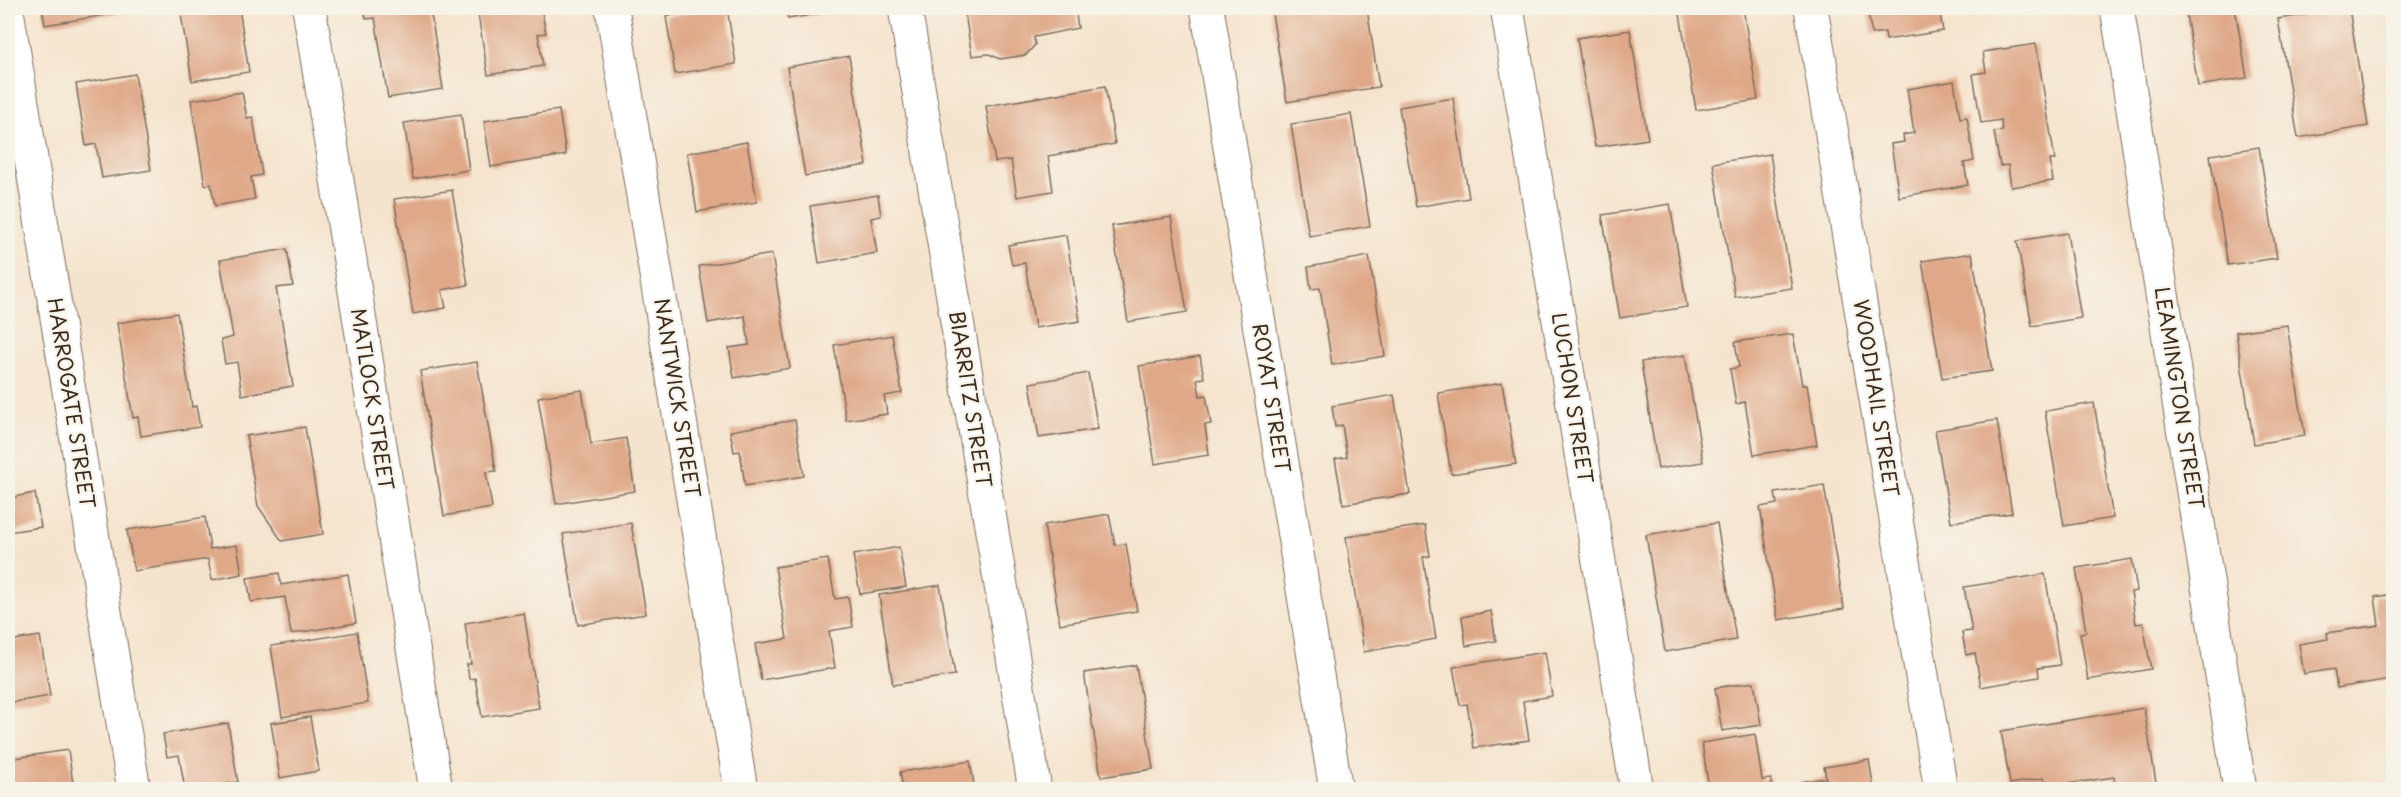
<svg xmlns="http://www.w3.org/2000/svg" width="2401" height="797" font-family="'Playpen Sans',sans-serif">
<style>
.building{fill:#dfa888}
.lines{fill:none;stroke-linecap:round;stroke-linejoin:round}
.minor-casing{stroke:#7c6b5b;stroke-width:35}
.minor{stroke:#fff;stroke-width:33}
.labels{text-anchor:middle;stroke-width:4.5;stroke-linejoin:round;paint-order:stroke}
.street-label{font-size:20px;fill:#3b2a1e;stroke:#f7f3e8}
</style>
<rect width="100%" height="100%" fill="#f7f3e8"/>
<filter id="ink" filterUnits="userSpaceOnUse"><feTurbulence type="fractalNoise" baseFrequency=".0167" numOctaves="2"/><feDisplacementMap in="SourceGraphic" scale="12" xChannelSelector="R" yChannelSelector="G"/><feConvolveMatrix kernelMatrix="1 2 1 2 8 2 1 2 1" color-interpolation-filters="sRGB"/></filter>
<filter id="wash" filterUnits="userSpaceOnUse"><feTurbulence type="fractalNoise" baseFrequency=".008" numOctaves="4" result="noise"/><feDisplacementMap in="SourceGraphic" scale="24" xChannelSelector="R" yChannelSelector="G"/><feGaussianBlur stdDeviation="1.35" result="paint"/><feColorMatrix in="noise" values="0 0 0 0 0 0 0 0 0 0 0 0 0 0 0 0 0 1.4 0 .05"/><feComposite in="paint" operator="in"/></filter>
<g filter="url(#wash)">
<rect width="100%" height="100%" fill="#f5e4cd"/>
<g id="blocks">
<g class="building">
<polygon points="42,8 136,8 137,10 45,25"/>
<polygon points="180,8 228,8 228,10 239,8 249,72 192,81"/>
<polygon points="364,8 430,8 443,89 388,98 375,18 366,19"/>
<polygon points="477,8 541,8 546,33 538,34 543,66 488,75"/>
<polygon points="718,8 727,8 736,64 675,74 666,16"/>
<polygon points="786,8 828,8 829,12 788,19"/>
<polygon points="964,8 1075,8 1078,28 1034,37 1035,45 1026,55 1000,59 989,54 972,56"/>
<polygon points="1271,8 1367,8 1379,87 1287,102"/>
<polygon points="1679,8 1743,8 1758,100 1696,110"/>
<polygon points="1867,8 1939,8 1943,31 1886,40 1885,32 1872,34"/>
<polygon points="2185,8 2235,8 2247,78 2198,86"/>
<polygon points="2303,8 2349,8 2368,126 2298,138 2278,19 2305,15"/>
<polygon points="1630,30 1648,139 1595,147 1577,38"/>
<polygon points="2036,44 2055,160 2050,160 2053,181 2011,187 2008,165 2000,166 1994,132 2002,131 2001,120 1981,123 1973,74 1986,72 1983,52"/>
<polygon points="849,56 867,165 805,176 787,67"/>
<polygon points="135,74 151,170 102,178 96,144 86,146 76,84"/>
<polygon points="1954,81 1960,118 1967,117 1974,161 1964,163 1968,185 1899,197 1891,144 1904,142 1903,135 1914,133 1907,89"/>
<polygon points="1105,86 1115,144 1048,156 1053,191 1017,197 1011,160 995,162 986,106"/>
<polygon points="242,92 247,118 253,117 262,175 251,177 255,199 215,206 211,184 205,185 191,100"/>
<polygon points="1453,98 1469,198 1416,207 1399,107"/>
<polygon points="559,110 566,155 491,167 484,121"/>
<polygon points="461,114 469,170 413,179 404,123"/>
<polygon points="1351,114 1370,226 1309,236 1291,124"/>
<polygon points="747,142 757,202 697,212 687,153"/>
<polygon points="2259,147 2277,258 2228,265 2210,155"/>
<polygon points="1770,154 1792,288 1735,297 1713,163"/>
<polygon points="452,190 468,285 442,290 446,308 413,314 394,199"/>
<polygon points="878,195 881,216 871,218 877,253 819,263 810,206"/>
<polygon points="1670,204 1687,307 1620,318 1602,215"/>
<polygon points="1171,217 1187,312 1128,322 1112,226"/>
<polygon points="2067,233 2081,318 2032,326 2017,241"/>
<polygon points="1066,235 1080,321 1035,328 1025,263 1012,265 1008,245"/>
<polygon points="287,249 293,286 276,288 293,386 242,395 237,362 225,364 221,340 233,337 220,260"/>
<polygon points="1972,253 1992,371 1942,378 1922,261"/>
<polygon points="772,254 790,368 734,378 729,348 749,345 745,316 708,323 699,266"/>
<polygon points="1369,256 1385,356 1332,365 1320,288 1311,289 1308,267"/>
<polygon points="177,313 192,407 196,406 200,427 141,436 138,417 133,418 117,323"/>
<polygon points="2287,325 2305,436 2254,444 2236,332"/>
<polygon points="1793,334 1802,385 1807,385 1817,445 1754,455 1745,402 1736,404 1730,369 1739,367 1735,342"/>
<polygon points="892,335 902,393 884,396 887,414 846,420 834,345"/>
<polygon points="1685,355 1703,462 1658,469 1641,362"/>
<polygon points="1200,356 1204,378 1197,379 1200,396 1206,395 1211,424 1205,425 1209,455 1155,464 1139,366"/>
<polygon points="477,362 496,471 486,472 492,508 444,516 420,371"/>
<polygon points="1088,373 1098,429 1039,438 1030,383"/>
<polygon points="1502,383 1516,464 1451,474 1438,393"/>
<polygon points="582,390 591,444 626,438 635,491 556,504 538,397"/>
<polygon points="1394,395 1410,494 1343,504 1335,459 1347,457 1342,425 1335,427 1332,406"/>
<polygon points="2094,403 2113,518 2064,526 2045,411"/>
<polygon points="795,420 804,476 745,486 740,451 734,452 730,431"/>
<polygon points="1997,420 2012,513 1951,522 1935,430"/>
<polygon points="305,427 323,534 282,541 258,506 246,436"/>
<polygon points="1824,485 1844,609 1778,620 1760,507 1777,504 1775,493"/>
<polygon points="35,493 41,527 8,532 8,498"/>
<polygon points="1109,514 1115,545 1126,544 1137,611 1060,624 1044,525"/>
<polygon points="205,517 210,549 237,545 242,574 212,580 208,559 134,571 127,530"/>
<polygon points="631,523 646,614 578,625 563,534"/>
<polygon points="1717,523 1736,640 1665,652 1646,535"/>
<polygon points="1425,525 1430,556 1423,557 1436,639 1364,652 1346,537"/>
<polygon points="899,547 906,587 860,594 853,555"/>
<polygon points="828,559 835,599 848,597 853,627 829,631 835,668 761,680 755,644 787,639 775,567"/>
<polygon points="2132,559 2137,591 2131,592 2136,624 2143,623 2151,669 2088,680 2080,633 2086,632 2076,568"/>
<polygon points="279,573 281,585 348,574 356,623 291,634 285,597 251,602 247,578"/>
<polygon points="2045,574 2060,665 2038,668 2039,677 1981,687 1975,653 1966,655 1962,632 1972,631 1964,587"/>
<polygon points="940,585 955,675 893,685 879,595"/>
<polygon points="2394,594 2394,692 2390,679 2337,688 2334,669 2304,674 2299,644 2328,639 2327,633 2379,625 2375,597"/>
<polygon points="1491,611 1496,641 1466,646 1462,617"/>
<polygon points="524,613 539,708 482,717 475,678 469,679 467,664 471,664 465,623"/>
<polygon points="357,632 368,703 282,717 271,646"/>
<polygon points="40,636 50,696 8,703 8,641"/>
<polygon points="1545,652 1552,696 1523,701 1529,740 1474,748 1467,704 1460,705 1453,667"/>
<polygon points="1136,665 1153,769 1101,777 1084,673"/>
<polygon points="1754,682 1761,725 1722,731 1715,688"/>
<polygon points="2144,708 2157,789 2116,790 2114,777 2046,787 2044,778 2010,784 2001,731"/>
<polygon points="310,717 319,771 280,778 271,723"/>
<polygon points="228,723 238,782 185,790 179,755 167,757 163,734"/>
<polygon points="1755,734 1762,780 1771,779 1773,790 1709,790 1702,743"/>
<polygon points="68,750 74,790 8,790 8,759"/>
<polygon points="1869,760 1874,790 1801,790 1800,782 1826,778 1824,767"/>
<polygon points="970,761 975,790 903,790 900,772"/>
<polygon points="275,784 276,790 248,790 248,788"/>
</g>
</g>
</g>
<g filter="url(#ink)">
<use href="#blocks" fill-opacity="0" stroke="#7c6b5b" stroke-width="1.5"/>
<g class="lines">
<g class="minor-casing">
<g id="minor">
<polyline points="309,8 436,790"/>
<polyline points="612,8 741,790"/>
<polyline points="905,8 1035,790"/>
<polyline points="1207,8 1336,790"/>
<polyline points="1507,8 1637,790"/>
<polyline points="1811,8 1941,790"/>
<polyline points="2117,8 2240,790"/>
<polyline points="8,17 134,790"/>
</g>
</g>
<use href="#minor" class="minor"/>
</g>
</g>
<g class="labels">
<g class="street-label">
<text transform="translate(677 398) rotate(81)" y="7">NANTWICK STREET</text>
<text transform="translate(1271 398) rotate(81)" y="7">ROYAT STREET</text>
<text transform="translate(1572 398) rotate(81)" y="7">LUCHON STREET</text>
<text transform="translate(1876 398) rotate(81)" y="7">WOODHAIL STREET</text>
<text transform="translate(2179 398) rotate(81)" y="7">LEAMINGTON STREET</text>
<text transform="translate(372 399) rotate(81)" y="7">MATLOCK STREET</text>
<text transform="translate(970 399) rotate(81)" y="7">BIARRITZ STREET</text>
<text transform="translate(71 403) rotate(81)" y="7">HARROGATE STREET</text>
</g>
</g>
<rect width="2401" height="797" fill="none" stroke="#f7f3e8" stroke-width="30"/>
</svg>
